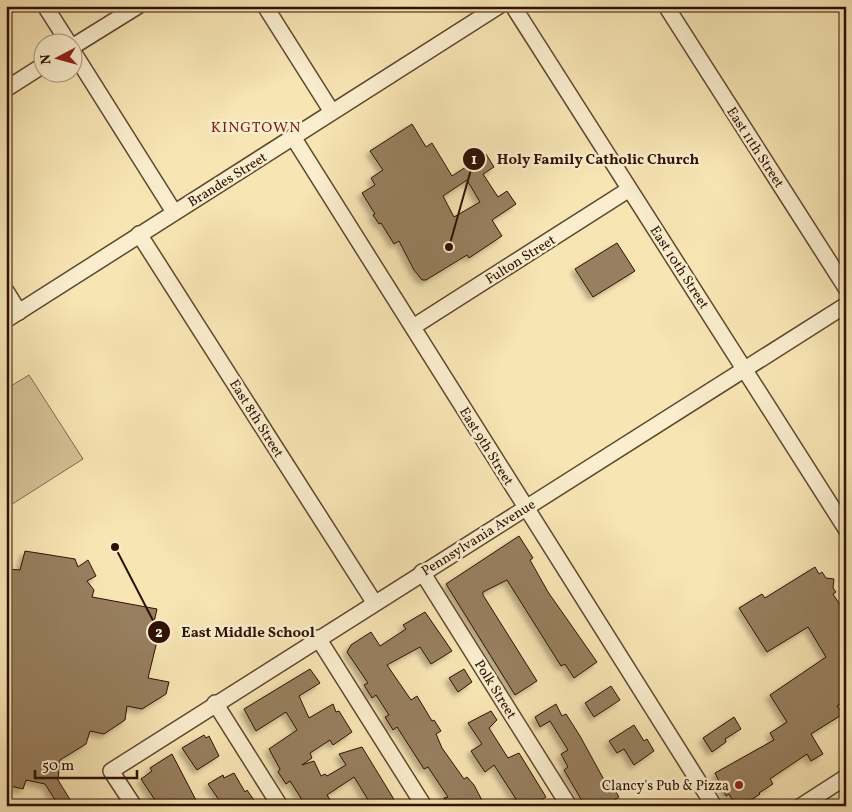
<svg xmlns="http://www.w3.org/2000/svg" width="852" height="812" font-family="Vollkorn,serif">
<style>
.green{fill:#d6c196;stroke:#82694c}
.building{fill:#987f5e;stroke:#2f1101;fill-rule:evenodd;filter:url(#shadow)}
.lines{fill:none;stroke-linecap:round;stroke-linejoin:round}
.minor-casing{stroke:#61462e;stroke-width:18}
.minor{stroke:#faeece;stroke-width:15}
.poi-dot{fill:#8f2418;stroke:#faeece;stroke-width:2}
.labels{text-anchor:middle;stroke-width:5;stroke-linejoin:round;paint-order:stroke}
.street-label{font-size:14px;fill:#2f1101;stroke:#faeece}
.poi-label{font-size:14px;fill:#2f1101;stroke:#faeece;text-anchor:end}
.neighbourhood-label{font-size:15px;letter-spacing:1px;fill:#7a1f14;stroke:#faeece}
.leader{fill:none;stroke:#2f1101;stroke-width:2}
.callout-dot{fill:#2f1101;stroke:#faeece;stroke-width:2}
.mark-label{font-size:15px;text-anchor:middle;font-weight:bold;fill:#fff}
.callout-label{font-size:15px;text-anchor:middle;font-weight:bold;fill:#2f1101;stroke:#faeece;stroke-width:5;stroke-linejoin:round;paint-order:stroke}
</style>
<defs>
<filter id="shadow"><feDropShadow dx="-4" dy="4" stdDeviation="2.5" flood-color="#0004"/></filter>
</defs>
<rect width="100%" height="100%" fill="#f8e5b4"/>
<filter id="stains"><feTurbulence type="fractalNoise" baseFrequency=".004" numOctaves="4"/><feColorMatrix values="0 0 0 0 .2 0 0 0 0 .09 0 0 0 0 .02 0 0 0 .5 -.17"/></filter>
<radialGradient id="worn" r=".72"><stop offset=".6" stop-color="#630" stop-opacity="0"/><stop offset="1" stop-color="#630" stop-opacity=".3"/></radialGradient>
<polygon class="green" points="29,375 83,459 6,508 6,389"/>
<g class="building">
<path d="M412 124 426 147 432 143 452 176 486 154 494 167 483 174 498 197 507 191 516 204 492 220 502 236 469 258 467 255 426 280H422L414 270 399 241 394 244 381 223 379 224 373 215 375 214 362 193 375 185 371 178 383 170 370 151ZM467 180 480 202 454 217 443 196Z"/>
<polygon points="617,243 635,271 593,297 575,269"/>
<polygon points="519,536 533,558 530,560 548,592 597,662 574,678 565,664 561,666 507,580 483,592 483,595 537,681 515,695 446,584"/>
<polygon points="25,551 75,559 78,567 88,560 96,576 87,581 94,590 92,597 157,609 152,631 159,633 148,678 169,682 166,694 142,709 127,706 125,720 104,734 90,731 86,744 60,760 58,780 74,806 59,806 45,784 26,780 23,789 6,785 6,569 20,570"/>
<polygon points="815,567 819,574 822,572 826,578 834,579 833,588 836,592 833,594 846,614 846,700 837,706 843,714 811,734 823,754 811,761 807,754 770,779 773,784 759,793 760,794 742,806 736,806 729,794 726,796 715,773 774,740 770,733 787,722 770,695 826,657 808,627 767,652 739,608 762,594 765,598"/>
<polygon points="425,612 452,651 431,664 420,647 387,665 411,700 417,696 432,721 434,720 441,731 436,734 442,748 464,779 467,777 474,785 485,806 449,806 444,798 448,797 428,767 424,769 397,727 393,730 385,717 389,715 376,695 372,698 364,685 368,683 347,652 351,645 371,632 380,646 406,629 403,625"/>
<polygon points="310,669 320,683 299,696 309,718 333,704 336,712 339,711 352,732 333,745 330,740 310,753 312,758 302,765 314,761 321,776 325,774 327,776 346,765 339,754 362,747 398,806 372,806 354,777 327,795 334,806 306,806 290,781 286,784 278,772 280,769 269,749 297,730 286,712 256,731 244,709"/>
<polygon points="464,669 472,682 458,692 449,678"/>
<polygon points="611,686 620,700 594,717 585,703"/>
<polygon points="556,704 562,716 566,714 580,736 608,787 612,785 619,797 605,806 585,806 564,770 568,767 561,754 568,750 550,721 540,727 535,717"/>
<polygon points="491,711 497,720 489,728 508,758 519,753 546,797 532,806 504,806 516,799 494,765 485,772 471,751 482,744 468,723"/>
<polygon points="734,717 741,729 725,739 726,742 712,752 703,738"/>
<polygon points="634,725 644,741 647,739 654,751 634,765 624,749 617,753 609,741"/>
<polygon points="204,735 206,738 209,736 219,756 197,770 182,748"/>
<polygon points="172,754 199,806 159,806 141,779 152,771 150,768"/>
<polygon points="234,773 245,792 247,790 258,806 223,806 208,784 223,775 224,778"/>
</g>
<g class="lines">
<g class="minor-casing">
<g id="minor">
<polyline points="45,6 68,42"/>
<polyline points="265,6 332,112"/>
<polyline points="513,6 846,529"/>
<polyline points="666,6 846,288"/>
<polyline points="72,47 138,6"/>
<polyline points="72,50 174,212"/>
<polyline points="6,89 42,66"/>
<polyline points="293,137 714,806"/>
<polyline points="139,234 374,602"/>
<polyline points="6,291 19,312"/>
<polyline points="6,320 499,6"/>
<polyline points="413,327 628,190"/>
<polyline points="422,572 569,806"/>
<polyline points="318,638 424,806"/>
<polyline points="215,703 280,806"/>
<polyline points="134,806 111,771 846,305"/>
<polyline points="801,806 846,777"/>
</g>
</g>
<use href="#minor" class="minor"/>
</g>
<circle class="poi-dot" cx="739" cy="785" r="5"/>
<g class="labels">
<g class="street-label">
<text transform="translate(756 147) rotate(57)" y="5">East 11th Street</text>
<text transform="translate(227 179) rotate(-32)" y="5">Brandes Street</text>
<text transform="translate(520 259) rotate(-32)" y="5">Fulton Street</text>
<text transform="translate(680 267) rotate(57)" y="5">East 10th Street</text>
<text transform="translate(257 418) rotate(58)" y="5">East 8th Street</text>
<text transform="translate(487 446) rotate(58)" y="5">East 9th Street</text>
<text transform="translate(478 537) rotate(-32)" y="5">Pennsylvania Avenue</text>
<text transform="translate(496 689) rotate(58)" y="5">Polk Street</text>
</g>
<g class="poi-label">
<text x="729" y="790">Clancy's Pub &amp; Pizza</text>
</g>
<g class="neighbourhood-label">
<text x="256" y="132">KINGTOWN</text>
</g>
</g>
<path class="leader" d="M449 247L474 159M115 547L159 632"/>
<g class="callout-dot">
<circle cx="449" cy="247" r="5"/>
<circle cx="115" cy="547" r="5"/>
<circle cx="474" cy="159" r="12"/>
<circle cx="159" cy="632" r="12"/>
</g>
<g class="mark-label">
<text x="474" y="164">1</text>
<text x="159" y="637">2</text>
</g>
<g class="callout-label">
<text x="598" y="164">Holy Family Catholic Church</text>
<text x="248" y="637">East Middle School</text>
</g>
<rect width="852" height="812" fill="none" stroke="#f8e5b4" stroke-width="25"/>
<rect x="8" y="8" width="837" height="797" fill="none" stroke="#2f1101" stroke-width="2.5"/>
<rect x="12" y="12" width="827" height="787" fill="none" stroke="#2f1101"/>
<g transform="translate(58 58) rotate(264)"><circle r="24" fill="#faeece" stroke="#a9967c"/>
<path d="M0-4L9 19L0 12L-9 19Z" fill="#8f2418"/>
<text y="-8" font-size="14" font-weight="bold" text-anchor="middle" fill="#2f1101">N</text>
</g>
<path d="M35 770v8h102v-8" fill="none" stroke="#2f1101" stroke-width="2.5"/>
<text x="42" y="770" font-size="15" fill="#2f1101" stroke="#faeece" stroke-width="4" paint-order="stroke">50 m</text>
<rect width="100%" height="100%" filter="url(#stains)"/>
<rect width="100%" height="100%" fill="url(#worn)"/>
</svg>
